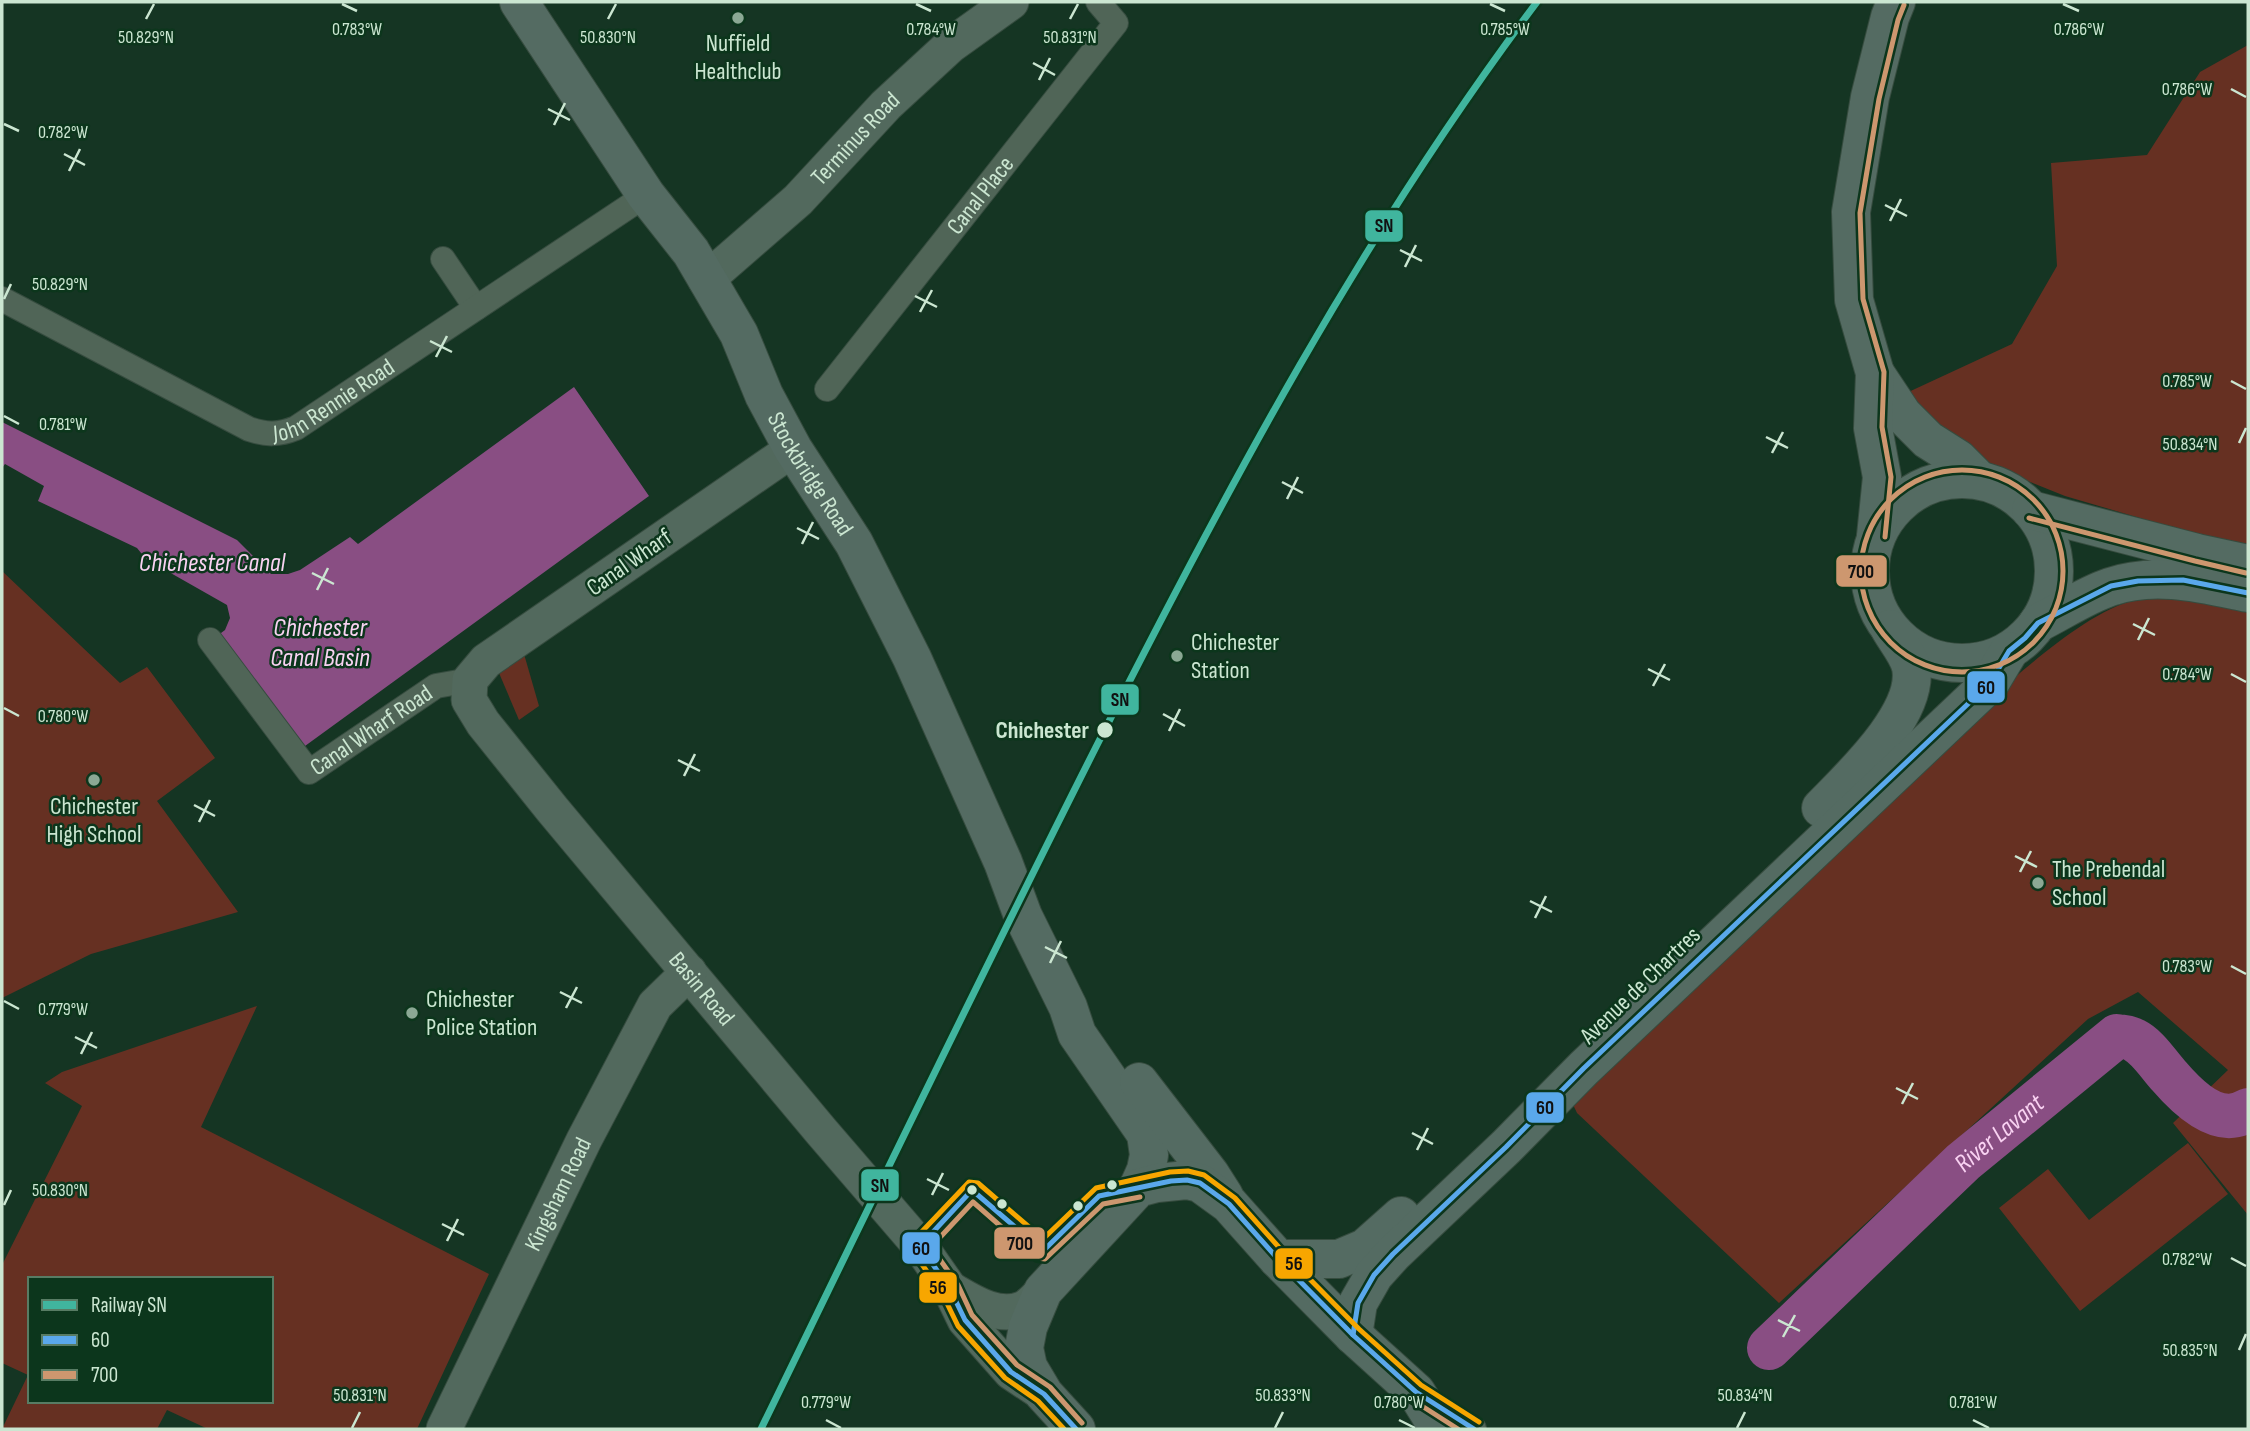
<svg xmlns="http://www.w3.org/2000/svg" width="2250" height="1431" font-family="'Sofia Sans Condensed',sans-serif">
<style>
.green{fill:#663022;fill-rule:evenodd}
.water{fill:#894e83}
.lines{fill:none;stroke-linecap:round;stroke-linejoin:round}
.stream{stroke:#894e83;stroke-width:7}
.river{stroke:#894e83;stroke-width:44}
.street-casing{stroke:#364c3f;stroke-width:26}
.secondary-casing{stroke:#364c3f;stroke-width:37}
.primary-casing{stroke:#364c3f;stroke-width:40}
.street{stroke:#506557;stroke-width:24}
.secondary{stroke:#52695d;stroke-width:35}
.primary{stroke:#546b62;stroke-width:38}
.bus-1-casing{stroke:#0c361c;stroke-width:10}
.bus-2-casing{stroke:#0c361c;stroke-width:10}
.bus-3-casing{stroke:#0c361c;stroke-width:10}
.bus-1{stroke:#5aa8eb;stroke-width:5}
.bus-2{stroke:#cd976f;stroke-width:5}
.bus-3{stroke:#f7a600;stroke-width:5}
.rail-1-casing{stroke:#0c361c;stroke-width:12}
.rail-1{stroke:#40b59e;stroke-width:7}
.ticks{fill:none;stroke:#cbe6d1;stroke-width:2.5}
.poi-dot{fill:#8ba894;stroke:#0c361c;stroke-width:2.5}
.stop-dot{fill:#cbe6d1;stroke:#0c361c;stroke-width:2.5}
.labels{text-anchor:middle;stroke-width:5;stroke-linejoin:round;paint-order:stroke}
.poi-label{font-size:24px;fill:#cbe6d1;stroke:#0c361c;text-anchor:start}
.street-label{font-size:24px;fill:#cbe6d1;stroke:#0c361c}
.stop-label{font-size:24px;font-weight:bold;fill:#cbe6d1;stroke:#0c361c;text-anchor:end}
.water-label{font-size:26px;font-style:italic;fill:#f9d2f2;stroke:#0c361c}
.ticks-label{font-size:18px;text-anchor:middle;fill:#cbe6d1;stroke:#0c361c;stroke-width:5;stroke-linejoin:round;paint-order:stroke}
.line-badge{stroke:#0c361c;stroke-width:2.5}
.pale-badge-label{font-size:19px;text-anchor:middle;font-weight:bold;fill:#111}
</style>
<rect width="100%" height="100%" fill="#153523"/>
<g class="green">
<polygon points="2248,45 2248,546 2201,536 2065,496 1990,466 1902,395 2012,344 2057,266 2051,163 2147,155 2200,72"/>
<polygon points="2,571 120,683 147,667 215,758 157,801 238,912 91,954 2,998"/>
<path d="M2174 598 2248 609V1215L2173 1123 2228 1070 2138 992 2088 1019 1779 1303 1577 1113 1567 1092 1995 694C2031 664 2090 610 2136 600 2147 597 2162 598 2174 598Z"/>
<polygon points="524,654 539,706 519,720 499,673"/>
<path d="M257 1006 201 1127 489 1274 417 1429H208L167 1410 157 1429H2L28 1375 2 1363V1265L82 1106 45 1083 62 1072ZM30 1279H271V1401H30Z"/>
<polygon points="2188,1143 2228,1194 2080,1311 1999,1208 2048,1169 2089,1220"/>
</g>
<polygon class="water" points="574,387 649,496 305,746 217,636 225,630 230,618 227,605 146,559 137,548 38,501 44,486 5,464 2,468 2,422 237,540 271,574 288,574 300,570 350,537 358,544"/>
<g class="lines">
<polyline class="stream" points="1765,1342 1769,1348"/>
<path class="river" id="s1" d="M1769 1348 1963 1162 2117 1036C2122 1037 2130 1037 2134 1040 2148 1047 2158 1064 2169 1076 2187 1097 2219 1129 2248 1110"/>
<g class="street-casing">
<g id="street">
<polyline points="443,259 476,308"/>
<path id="s2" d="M2 299 249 429C266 435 279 435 296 428L646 195"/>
<path id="s3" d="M827 389 1116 23 1098 2"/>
<path id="s4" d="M210 640 309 772 436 686 470 680"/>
<polyline points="1426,1398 1474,1429"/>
</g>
</g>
<g class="secondary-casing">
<g id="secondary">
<path id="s5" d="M706 280 798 200 886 105 951 45 1011 2"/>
<path id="s6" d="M793 449 486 661 470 680 469 700 483 723 552 809 821 1131 920 1246 950 1289 965 1320 1011 1372 1044 1394"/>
<path d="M950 1289C971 1301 997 1319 1022 1309 1030 1306 1037 1297 1043 1291"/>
<path id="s7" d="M444 1429 584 1140 655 1005 689 972"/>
</g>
</g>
<g class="primary-casing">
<g id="primary">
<path id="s8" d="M519 2 646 195 691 252 739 334 764 395 793 449 854 543 912 658 1003 862 1023 916 1068 1007 1077 1034 1146 1134 1149 1155 1146 1170 1138 1188"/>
<polyline points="1875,373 1903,415 1928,440 1958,459 1979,480"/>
<circle cx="1962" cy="571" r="92"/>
<polyline points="2031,510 2197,553 2248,564"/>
<polyline points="1876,536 1882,477 1873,428 1875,373 1854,300 1851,212 1870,97 1890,17 1896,2"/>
<path d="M2038 623C2062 611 2086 595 2110 587 2155 571 2204 584 2248 593"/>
<path d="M1821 808C1851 777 1920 713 1911 667 1908 654 1896 640 1890 629"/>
<polyline points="1139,1082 1210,1174 1224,1196"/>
<polyline points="1278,1259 1339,1259 1365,1248 1401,1216"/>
<polyline points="1353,1335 1358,1303 1374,1275 1393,1254 1506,1147 1584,1068 1990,683 2009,651"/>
<polyline points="1076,1429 1044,1394 1028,1367 1024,1348 1028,1327 1043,1291 1138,1188 1157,1183 1187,1180 1200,1183 1229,1204 1278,1259 1353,1335 1416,1392 1439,1429"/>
</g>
</g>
<use href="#street" class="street"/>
<use href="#secondary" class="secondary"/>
<use href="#primary" class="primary"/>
<g class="bus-1-casing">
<g id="bus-1">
<polyline points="1353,1335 1358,1303 1374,1275 1393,1254 1506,1147 1584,1068 1990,683 2009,651 2025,638 2038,623 2111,586 2138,581 2183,580 2248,593"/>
<polyline points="1076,1429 1044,1394 1011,1372 965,1320 950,1289 920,1246 972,1190 1043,1251 1099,1196 1171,1181 1187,1180 1200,1183 1229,1204 1278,1259 1353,1335 1416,1392 1474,1429"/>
</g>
</g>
<g class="bus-2-casing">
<g id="bus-2">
<circle cx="1962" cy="571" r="101"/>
<polyline points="2029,518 2195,561 2246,573"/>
<polyline points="1885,537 1891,477 1882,427 1884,372 1863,299 1860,213 1879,99 1898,20 1904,5"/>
<polyline points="1411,1399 1458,1429"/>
<polyline points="1082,1423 1050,1387 1017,1365 972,1315 958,1285 931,1247 973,1202 1037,1258 1045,1259 1103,1204 1140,1197"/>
</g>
</g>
<g class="bus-3-casing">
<polyline id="bus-3" points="1064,1429 1038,1401 1005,1378 958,1326 942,1293 912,1250 913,1241 969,1182 978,1183 1043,1239 1096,1188 1170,1172 1188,1171 1204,1175 1235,1198 1284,1253 1359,1329 1421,1385 1479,1422"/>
</g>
<use href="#bus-1" class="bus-1"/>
<use href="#bus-2" class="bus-2"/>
<use href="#bus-3" class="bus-3"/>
<g class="rail-1-casing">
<path id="rail-1" d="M761 1429C872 1201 982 973 1096 747 1226 490 1363 233 1537 2"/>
</g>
<use href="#rail-1" class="rail-1"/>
</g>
<path class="ticks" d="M342 4 357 11M916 4 931 11M1490 4 1505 11M2063 4 2079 11M146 19 154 4M608 19 616 4M1070 19 1078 4M1033 63 1055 75M1039 80 1050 58M2231 89 2246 97M548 109 570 120M4 124 19 131M554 125 565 103M64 154 85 165M69 171 80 149M1885 205 1907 216M1890 221 1901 199M1400 250 1422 261M1405 267 1416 245M915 296 937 307M4 299 11 284M920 312 932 290M430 341 452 352M436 357 447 336M2231 381 2246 389M4 416 19 424M1766 437 1788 448M2239 443 2246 428M1772 453 1783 432M1282 482 1303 493M1287 499 1298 477M797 528 819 539M802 544 813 522M312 573 334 584M317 590 328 568M2133 624 2155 635M2138 640 2149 618M1648 669 1670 680M2231 674 2246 682M1653 686 1665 664M4 708 19 716M1163 714 1185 726M1169 731 1180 709M678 760 700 771M684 776 695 754M194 805 215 816M199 822 210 800M2015 856 2037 867M2020 872 2031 851M1530 901 1552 912M1535 918 1546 896M1045 947 1067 958M1050 963 1061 941M2231 966 2246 974M560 992 582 1003M4 1001 19 1009M566 1008 577 987M75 1037 97 1048M81 1054 92 1032M1896 1088 1918 1099M1902 1104 1913 1083M1412 1133 1433 1144M1417 1150 1428 1128M927 1179 949 1190M932 1195 943 1173M4 1205 11 1190M442 1224 464 1235M447 1241 458 1219M2231 1258 2246 1266M1778 1320 1800 1331M1783 1337 1795 1315M2239 1350 2246 1334M826 1420 841 1428M1399 1420 1415 1428M1973 1420 1989 1428M352 1428 360 1412M1275 1428 1283 1412M1737 1428 1745 1412"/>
<g class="poi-dot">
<circle cx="738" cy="18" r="7"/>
<circle cx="1177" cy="656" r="7"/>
<circle cx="94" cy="780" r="7"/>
<circle cx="2038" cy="883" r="7"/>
<circle cx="412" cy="1013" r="7"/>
</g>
<g class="stop-dot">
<circle cx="1105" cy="730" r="9"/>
<circle cx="1112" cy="1185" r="6"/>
<circle cx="972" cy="1190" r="6"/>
<circle cx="1002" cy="1204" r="6"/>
<circle cx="1078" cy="1206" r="6"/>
</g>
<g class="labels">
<g class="poi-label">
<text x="738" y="51" text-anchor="middle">Nuffield<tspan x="738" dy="28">Healthclub</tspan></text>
<text x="1191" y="650">Chichester<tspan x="1191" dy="28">Station</tspan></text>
<text x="94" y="814" text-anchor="middle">Chichester<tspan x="94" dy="28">High School</tspan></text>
<text x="2052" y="877">The Prebendal<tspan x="2052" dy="28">School</tspan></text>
<text x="426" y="1007">Chichester<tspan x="426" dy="28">Police Station</tspan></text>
</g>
<g class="street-label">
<text dy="8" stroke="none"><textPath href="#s5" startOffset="206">Terminus Road</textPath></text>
<text dy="8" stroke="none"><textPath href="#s3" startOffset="247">Canal Place</textPath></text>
<text dy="8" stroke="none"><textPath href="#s2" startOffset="373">John Rennie Road</textPath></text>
<text dy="8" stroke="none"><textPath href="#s8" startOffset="556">Stockbridge Road</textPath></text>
<text transform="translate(629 562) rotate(-35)" y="8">Canal Wharf</text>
<text dy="8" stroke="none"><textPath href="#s4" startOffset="240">Canal Wharf Road</textPath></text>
<text transform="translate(1640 985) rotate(-44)" y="8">Avenue de Chartres</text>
<text dy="8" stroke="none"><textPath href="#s6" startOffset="789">Basin Road</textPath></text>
<text dy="8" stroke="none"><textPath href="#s7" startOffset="261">Kingsham Road</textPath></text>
</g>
<g class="stop-label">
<text x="1089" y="738">Chichester</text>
</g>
<g class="water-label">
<text x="212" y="571">Chichester Canal</text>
<text x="320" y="636">Chichester<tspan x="320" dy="30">Canal Basin</tspan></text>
<text dy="9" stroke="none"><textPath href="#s1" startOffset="315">River Lavant</textPath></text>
</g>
</g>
<g class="ticks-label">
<text x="357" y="35">0.783°W</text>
<text x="931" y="35">0.784°W</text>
<text x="1505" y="35">0.785°W</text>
<text x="2079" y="35">0.786°W</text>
<text x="146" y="43">50.829°N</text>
<text x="608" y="43">50.830°N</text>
<text x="1070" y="43">50.831°N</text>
<text x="2187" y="95">0.786°W</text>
<text x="63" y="138">0.782°W</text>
<text x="60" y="290">50.829°N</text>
<text x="2187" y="387">0.785°W</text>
<text x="63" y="430">0.781°W</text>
<text x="2190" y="450">50.834°N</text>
<text x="2187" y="680">0.784°W</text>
<text x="63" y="722">0.780°W</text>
<text x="2187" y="972">0.783°W</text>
<text x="63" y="1015">0.779°W</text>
<text x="60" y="1196">50.830°N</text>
<text x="2187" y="1265">0.782°W</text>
<text x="2190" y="1356">50.835°N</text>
<text x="360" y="1401">50.831°N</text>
<text x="1283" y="1401">50.833°N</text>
<text x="1745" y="1401">50.834°N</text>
<text x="826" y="1408">0.779°W</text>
<text x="1399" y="1408">0.780°W</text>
<text x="1973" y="1408">0.781°W</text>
</g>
<g class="line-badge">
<rect x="1364" y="209" width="40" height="34" rx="7" fill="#40b59e"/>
<rect x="1835" y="554" width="53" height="34" rx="7" fill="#cd976f"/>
<rect x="1966" y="670" width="40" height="34" rx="7" fill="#5aa8eb"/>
<rect x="1100" y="683" width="40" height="33" rx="7" fill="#40b59e"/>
<rect x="1525" y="1091" width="40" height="33" rx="7" fill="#5aa8eb"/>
<rect x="860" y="1168" width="40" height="34" rx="7" fill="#40b59e"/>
<rect x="993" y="1226" width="53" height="34" rx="7" fill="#cd976f"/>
<rect x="901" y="1231" width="40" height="34" rx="7" fill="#5aa8eb"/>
<rect x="1274" y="1247" width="40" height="33" rx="7" fill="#f7a600"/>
<rect x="918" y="1271" width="40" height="33" rx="7" fill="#f7a600"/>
</g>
<g class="pale-badge-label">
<text x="1384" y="232">SN</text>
<text x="1861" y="578">700</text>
<text x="1986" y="694">60</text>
<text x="1120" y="706">SN</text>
<text x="1545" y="1114">60</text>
<text x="880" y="1192">SN</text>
<text x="1020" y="1250">700</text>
<text x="921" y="1255">60</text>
<text x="1294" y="1270">56</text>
<text x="938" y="1294">56</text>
</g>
<rect width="2250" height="1431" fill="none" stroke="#cbe6d1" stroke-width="7"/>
<rect x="28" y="1277" width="245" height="126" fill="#0c361c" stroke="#587c64" stroke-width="2"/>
<rect x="42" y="1300" width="35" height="10" fill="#40b59e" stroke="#587c64" stroke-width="2"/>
<text x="91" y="1312" font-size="21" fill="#cbe6d1">Railway SN</text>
<rect x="42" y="1335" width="35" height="10" fill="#5aa8eb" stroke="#587c64" stroke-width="2"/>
<text x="91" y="1347" font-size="21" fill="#cbe6d1">60</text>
<rect x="42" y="1370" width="35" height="10" fill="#cd976f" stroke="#587c64" stroke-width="2"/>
<text x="91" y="1382" font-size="21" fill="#cbe6d1">700</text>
</svg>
